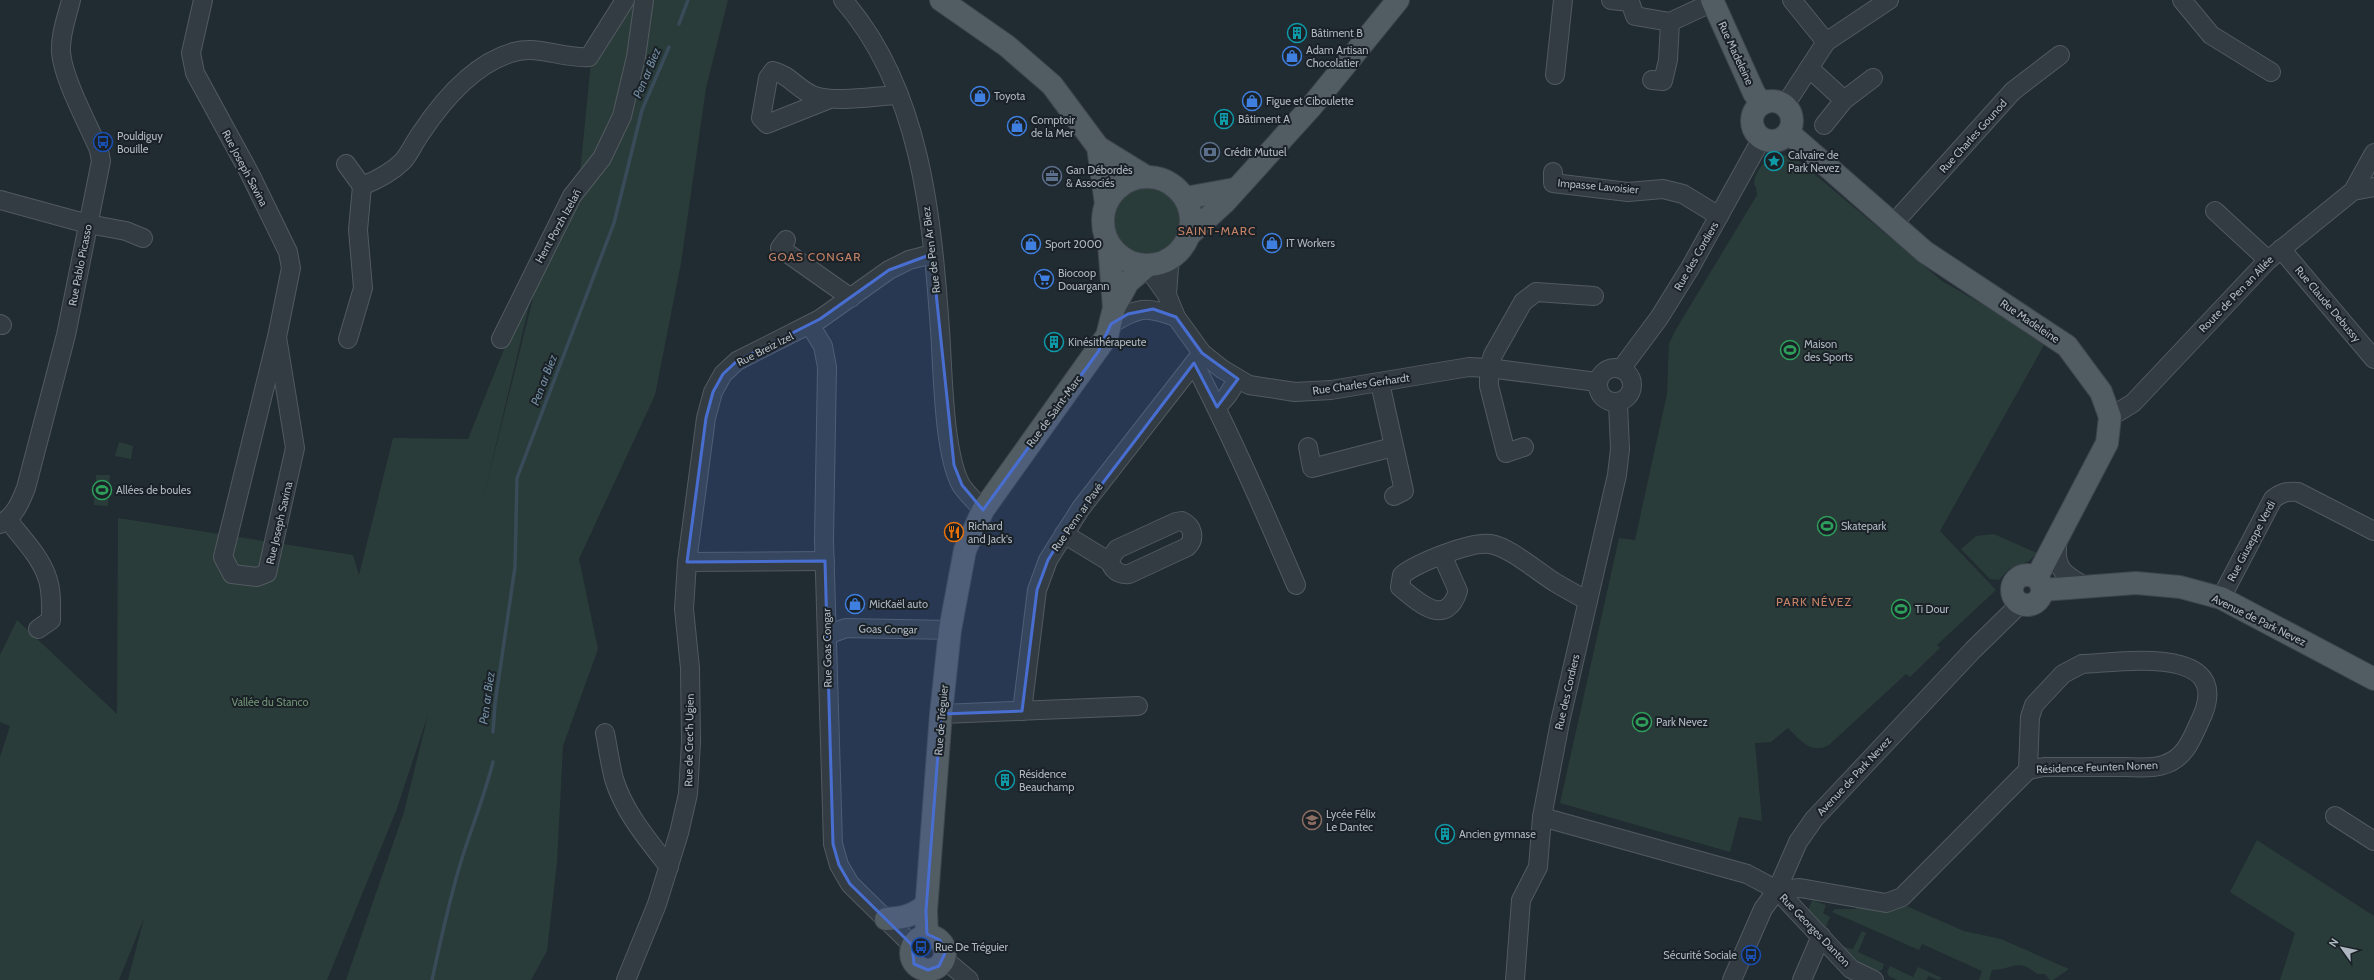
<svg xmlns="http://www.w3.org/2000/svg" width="2374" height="980" font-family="Cabin,sans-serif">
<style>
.green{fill:#2a3c39}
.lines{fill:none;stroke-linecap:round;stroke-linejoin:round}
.stream{stroke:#394b59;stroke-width:3.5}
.minor-casing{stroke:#525a61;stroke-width:20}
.major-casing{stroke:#3e454c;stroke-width:24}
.minor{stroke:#343c43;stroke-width:18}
.major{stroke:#525c63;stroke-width:22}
.marked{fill:#486ed1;fill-opacity:0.2;stroke:#486ed1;stroke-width:3;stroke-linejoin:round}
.labels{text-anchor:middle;stroke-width:4;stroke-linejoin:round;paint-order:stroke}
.poi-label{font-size:11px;fill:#aeb7c0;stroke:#1a2127;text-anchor:start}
.street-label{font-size:11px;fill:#aeb7c0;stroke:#1a2127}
.park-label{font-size:11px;fill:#719374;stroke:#1a2127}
.water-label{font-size:12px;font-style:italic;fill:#728ca0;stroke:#1a2127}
.neighbourhood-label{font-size:12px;letter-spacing:1px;fill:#c38266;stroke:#1a2127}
</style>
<rect width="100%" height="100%" fill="#212b32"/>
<g class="green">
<polygon points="632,0 728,0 706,88 681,263 655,395 579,559 598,649 563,746 557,862 547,951 531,980 346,980 404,812 428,715 396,811 327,980 128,980 144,918 119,980 0,980 0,757 10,726 0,722 0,655 17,620 117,714 118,518 353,555 359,575 393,438 468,439 540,260 482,503 543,258 577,203 591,62"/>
<path d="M1777 154 1794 157 1942 281 1987 307 2044 345 1940 531 1996 590 1937 645 1940 648 1910 677 1906 674 1829 745C1811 755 1800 740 1788 728L1771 742 1755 743 1762 821 1739 817 1730 852 1560 803 1619 538 1635 540 1667 394 1669 344 1675 331 1757 195 1756 187 1754 184C1755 171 1765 159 1777 154Z"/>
<circle cx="1146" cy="220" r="36"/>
<polygon points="119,442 133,446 131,459 115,456"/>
<polygon points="96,475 110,475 108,506 94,505"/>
<polygon points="1994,534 2037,553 2029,561 2009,569 1999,580 1990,579 1961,549 1976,536"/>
<polygon points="2257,840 2374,916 2374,980 2280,980 2295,933 2230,892"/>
<polygon points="1812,900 1826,905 1823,913 1830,917 1825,929 1807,914"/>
<path d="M1857 903 1904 905 1964 931 2001 939 2069 969 2053 980H2050L2045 974H2037C2017 957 2012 970 1992 970L1989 980H1979L1982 971 1922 944 1919 950 1832 912 1835 909H1856Z"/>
<polygon points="1862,931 1866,933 1858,952 1884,964 1882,970 1878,971 1847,958 1843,953 1844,947 1853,949"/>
<polygon points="1890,966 1913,977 1918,967 1942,978 1938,980 1929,976 1926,980 1897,980 1889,976 1887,972"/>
</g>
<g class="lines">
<g class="stream">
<polyline points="679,24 688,0"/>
<polyline points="493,732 495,704 515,567 517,478 614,223 642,110 669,47"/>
<path d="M432 980C441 938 450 896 463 855 473 824 485 794 493 762"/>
</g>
<g class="minor-casing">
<g id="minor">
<polyline points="203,0 191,53 195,73 250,174 288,252 291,268 277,337 223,557 232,574 257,577 267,573 295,448 277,337"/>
<path d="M843 0C921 89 932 217 940 330 943 369 943 452 961 485 967 494 976 502 983 510"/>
<polyline points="1611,0 1630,2 1635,16 1670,22 1713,2"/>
<polyline points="1792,0 1826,42"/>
<polyline points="2182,0 2211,35 2271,72"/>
<polyline points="1809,68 1844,100 1824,125"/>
<polyline points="1555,75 1563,0"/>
<polyline points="1652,80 1663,81 1668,60 1670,22"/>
<path d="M830 99 767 124 761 118 768 78 773 71C789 74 799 91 815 96 838 103 874 96 899 95"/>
<polyline points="1844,100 1873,78"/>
<polyline points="1785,105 1826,42 1889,0"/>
<path d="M346 164 362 186C377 180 392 172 403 161 410 153 415 141 421 133 443 100 474 63 514 52 539 45 563 59 589 57L625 0"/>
<polyline points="1553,172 1553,183 1628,192 1663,189 1683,194 1719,216"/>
<polyline points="2353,191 2374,153"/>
<polyline points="0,200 88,224 126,231 143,238"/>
<polyline points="2215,211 2268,260"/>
<polyline points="1893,224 2013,91 2060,55"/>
<polyline points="786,240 780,248 851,298"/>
<polyline points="2281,249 2374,359"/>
<polyline points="1148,265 1149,270 1167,295 1176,317 1202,353 1222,369 1249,385 1295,392 1331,390 1469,367 1489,368 1597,382"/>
<polyline points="1167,295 1169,267 1172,257"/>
<polyline points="0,324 2,325"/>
<path d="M1111 324C1139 307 1145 306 1176 317"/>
<polyline points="810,325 823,346 827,367 824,540 833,844 839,865 850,884 912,945"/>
<polyline points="348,339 363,288 358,230 362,186"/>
<polyline points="501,339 572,196 602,158 622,116 636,57 644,0"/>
<path d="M1194 363C1231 435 1264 510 1296 585"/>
<circle cx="1615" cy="385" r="17"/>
<polyline points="1621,369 1659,318 1690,268 1762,138"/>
<polyline points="1380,383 1404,491 1394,496"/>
<polyline points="1217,407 1227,396 1238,379"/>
<polyline points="2110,417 2133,403 2268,260 2353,191 2374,187"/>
<polyline points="1308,447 1312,468 1393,447"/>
<polyline points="1524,447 1506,453 1489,386 1489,368 1493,355 1523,302 1536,292 1594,296"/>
<path d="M8 520C21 537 40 556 47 577 52 590 51 606 51 620L38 629"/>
<path d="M1182 521C1193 526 1196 539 1187 547L1129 574C1119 575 1111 570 1110 559L1117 549 1176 522Z"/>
<path d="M0 524C15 516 20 503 26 488L66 335 101 161 99 150C88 124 63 79 61 52 60 34 67 17 71 0"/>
<polyline points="1064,534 1110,562"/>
<path d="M2058 538C2053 567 2062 574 2087 587"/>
<path d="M1442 555 1458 591C1446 628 1419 603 1400 587L1402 575C1417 563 1471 541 1490 544 1510 547 1538 572 1556 583 1566 589 1577 595 1588 601"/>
<polyline points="687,562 825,561"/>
<path d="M2221 598 2273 499C2282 492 2288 491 2298 492L2374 531"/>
<polyline points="827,635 846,628 950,630"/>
<polyline points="1022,711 1037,590 1048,560 1081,508 1202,353"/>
<polyline points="941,714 1138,706"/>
<path d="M605 733C608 748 610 764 614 779 624 812 648 840 669 867"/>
<polyline points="2335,816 2374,841"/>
<path d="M1542 817 1747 874 1777 890 1800 888 1886 903 1902 897 2028 770 2044 767C2071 767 2097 767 2124 767 2136 767 2151 769 2163 765 2184 759 2191 741 2199 723 2239 644 2126 662 2082 664L2063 674 2034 705 2030 717 2028 770"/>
<polyline points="1777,890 1851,969 1874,980"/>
<polyline points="944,959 969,980"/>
<polyline points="626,980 657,904 679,833 688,794 691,742 690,668 684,609 687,562 706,418 713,392 723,374 737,361 820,319 889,270 909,260 932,254"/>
<polyline points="1515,980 1521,900 1538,867 1542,817 1560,722 1617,475 1620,449 1618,403"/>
<polyline points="1732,980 1763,909 1777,890 1798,842 1814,819 1973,650 2021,603"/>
<polyline points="1802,980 1821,936"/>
</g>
</g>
<g class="major-casing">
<g id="major">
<polyline points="941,0 1007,46 1052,85 1098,147 1145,176"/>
<polyline points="1712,0 1754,93 1762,104"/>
<circle cx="1772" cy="121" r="20"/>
<polyline points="1789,133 1925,252 2067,346 2101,392 2110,417 2107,443 2037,577"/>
<polyline points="1098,147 1106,204"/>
<circle cx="1147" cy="221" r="44"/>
<polyline points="1185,198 1235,189"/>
<polyline points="1188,236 1224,203 1311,107 1398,0"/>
<polyline points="1114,308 1128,282 1148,265"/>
<circle cx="2027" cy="590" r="15"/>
<polyline points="2042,590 2136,583 2180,587 2221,598 2374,679"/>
<path d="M886 919C903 918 913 916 926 905"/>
<polyline points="927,935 926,911 941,714 950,630 965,550 983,510 1107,336 1114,308 1109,244"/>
<circle cx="928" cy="953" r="17"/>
</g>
</g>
<use href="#minor" class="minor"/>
<use href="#major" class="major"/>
</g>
<path class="marked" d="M932 254 954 465 962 485 983 510 1098 352 1111 324 1128 314 1153 309 1176 317 1202 353 1238 379 1217 407 1194 363 1064 534 1048 560 1037 590 1022 711 941 714 926 911 927 934 940 940 945 953 939 966 928 970 914 964 912 945 850 884 839 865 833 844 825 561 687 562 706 418 713 392 723 374 737 361 820 319 889 270Z"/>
<defs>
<g id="building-ring" transform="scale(1)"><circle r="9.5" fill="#1a2127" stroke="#0f9aa8" stroke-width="1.5"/><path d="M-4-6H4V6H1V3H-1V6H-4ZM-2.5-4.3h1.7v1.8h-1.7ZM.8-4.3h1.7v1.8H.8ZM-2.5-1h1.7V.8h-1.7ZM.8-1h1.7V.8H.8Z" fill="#0f9aa8"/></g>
<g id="shop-ring" transform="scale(1)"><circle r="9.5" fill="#1a2127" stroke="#3f7fe0" stroke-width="1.5"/><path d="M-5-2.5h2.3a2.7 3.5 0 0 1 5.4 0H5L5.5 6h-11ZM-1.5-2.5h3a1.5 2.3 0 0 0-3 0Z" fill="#3f7fe0"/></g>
<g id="bus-ring" transform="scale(1)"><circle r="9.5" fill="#1a2127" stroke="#1a4fb4" stroke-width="1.5"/><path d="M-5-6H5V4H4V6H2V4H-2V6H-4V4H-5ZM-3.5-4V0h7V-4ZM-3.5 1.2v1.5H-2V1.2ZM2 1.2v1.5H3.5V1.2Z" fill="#1a4fb4"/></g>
<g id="bank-ring" transform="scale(1)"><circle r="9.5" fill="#1a2127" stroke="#5c6f8a" stroke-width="1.5"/><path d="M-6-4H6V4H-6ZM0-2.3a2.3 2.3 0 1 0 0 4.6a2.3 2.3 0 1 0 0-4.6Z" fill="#5c6f8a"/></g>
<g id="sight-ring" transform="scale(1)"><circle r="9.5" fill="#1a2127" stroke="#0f9aa8" stroke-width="1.5"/><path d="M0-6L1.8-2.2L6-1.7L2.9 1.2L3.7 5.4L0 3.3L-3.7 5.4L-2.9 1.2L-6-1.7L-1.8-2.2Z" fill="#0f9aa8"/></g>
<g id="office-ring" transform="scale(1)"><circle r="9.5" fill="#1a2127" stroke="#5c6f8a" stroke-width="1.5"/><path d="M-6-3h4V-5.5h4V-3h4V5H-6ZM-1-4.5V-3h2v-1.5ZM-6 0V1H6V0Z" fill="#5c6f8a"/></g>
<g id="supermarket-ring" transform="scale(1)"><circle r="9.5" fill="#1a2127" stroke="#3f7fe0" stroke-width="1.5"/><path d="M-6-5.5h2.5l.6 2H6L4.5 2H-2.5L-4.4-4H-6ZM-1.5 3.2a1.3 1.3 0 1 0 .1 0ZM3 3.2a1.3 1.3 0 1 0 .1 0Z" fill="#3f7fe0"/></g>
<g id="stadium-ring" transform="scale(1)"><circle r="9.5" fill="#1a2127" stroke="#2e9e5b" stroke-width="1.5"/><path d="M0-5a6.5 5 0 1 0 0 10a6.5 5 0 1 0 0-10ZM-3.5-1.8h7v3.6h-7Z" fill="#2e9e5b"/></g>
<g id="restaurant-ring" transform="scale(1)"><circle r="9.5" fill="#1a2127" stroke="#e8710a" stroke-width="1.5"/><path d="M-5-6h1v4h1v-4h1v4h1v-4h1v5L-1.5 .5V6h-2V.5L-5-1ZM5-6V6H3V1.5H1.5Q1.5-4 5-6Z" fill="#e8710a"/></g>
<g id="school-ring" transform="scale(1)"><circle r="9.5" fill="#1a2127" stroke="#8d6e63" stroke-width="1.5"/><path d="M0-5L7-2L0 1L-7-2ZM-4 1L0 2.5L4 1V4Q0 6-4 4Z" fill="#8d6e63"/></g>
</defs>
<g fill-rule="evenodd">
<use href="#building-ring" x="1297" y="33"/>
<use href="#shop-ring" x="1292" y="56"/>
<use href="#shop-ring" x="980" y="96"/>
<use href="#shop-ring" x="1252" y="101"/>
<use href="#building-ring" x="1224" y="119"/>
<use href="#shop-ring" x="1017" y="126"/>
<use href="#bus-ring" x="103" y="142"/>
<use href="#bank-ring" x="1210" y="152"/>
<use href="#sight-ring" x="1774" y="161"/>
<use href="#office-ring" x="1052" y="176"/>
<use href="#shop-ring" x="1272" y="243"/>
<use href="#shop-ring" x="1031" y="244"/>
<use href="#supermarket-ring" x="1044" y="279"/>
<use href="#building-ring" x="1054" y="342"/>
<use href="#stadium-ring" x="1790" y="350"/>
<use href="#stadium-ring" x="102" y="490"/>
<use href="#stadium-ring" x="1827" y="526"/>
<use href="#restaurant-ring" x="954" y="532"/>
<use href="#shop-ring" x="855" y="604"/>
<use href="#stadium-ring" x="1901" y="609"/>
<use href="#stadium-ring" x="1642" y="722"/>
<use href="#building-ring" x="1005" y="780"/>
<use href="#school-ring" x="1312" y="820"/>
<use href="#building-ring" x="1445" y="834"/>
<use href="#bus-ring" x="921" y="947"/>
<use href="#bus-ring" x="1751" y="955"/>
</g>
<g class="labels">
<g class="poi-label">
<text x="1311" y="37">Bâtiment B</text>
<text x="1306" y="54">Adam Artisan<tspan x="1306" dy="13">Chocolatier</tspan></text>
<text x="994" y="100">Toyota</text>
<text x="1266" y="105">Figue et Ciboulette</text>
<text x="1238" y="123">Bâtiment A</text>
<text x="1031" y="124">Comptoir<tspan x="1031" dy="13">de la Mer</tspan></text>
<text x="117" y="140">Pouldiguy<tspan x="117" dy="13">Bouille</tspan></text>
<text x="1224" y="156">Crédit Mutuel</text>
<text x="1788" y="159">Calvaire de<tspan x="1788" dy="13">Park Nevez</tspan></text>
<text x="1066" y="174">Gan Débordès<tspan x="1066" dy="13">&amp; Associés</tspan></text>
<text x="1286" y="247">IT Workers</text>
<text x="1045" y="248">Sport 2000</text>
<text x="1058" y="277">Biocoop<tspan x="1058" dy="13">Douargann</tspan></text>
<text x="1068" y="346">Kinésithérapeute</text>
<text x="1804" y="348">Maison<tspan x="1804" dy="13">des Sports</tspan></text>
<text x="116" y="494">Allées de boules</text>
<text x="968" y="530">Richard<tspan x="968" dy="13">and Jack's</tspan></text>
<text x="1841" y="530">Skatepark</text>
<text x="869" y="608">MicKaël auto</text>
<text x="1915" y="613">Ti Dour</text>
<text x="1656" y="726">Park Nevez</text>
<text x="1019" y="778">Résidence<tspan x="1019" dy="13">Beauchamp</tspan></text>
<text x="1326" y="818">Lycée Félix<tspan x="1326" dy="13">Le Dantec</tspan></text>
<text x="1459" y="838">Ancien gymnase</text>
<text x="935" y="951">Rue De Tréguier</text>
<text x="1737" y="959" text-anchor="end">Sécurité Sociale</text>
</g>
<g class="street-label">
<text transform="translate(1736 53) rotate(65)" y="4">Rue Madeleine</text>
<text transform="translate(1973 136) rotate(-48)" y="4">Rue Charles Gounod</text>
<text transform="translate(245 168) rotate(62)" y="4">Rue Joseph Savina</text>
<text transform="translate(1598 186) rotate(5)" y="4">Impasse Lavoisier</text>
<text transform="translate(558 226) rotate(-61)" y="4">Hent Porzh Izelañ</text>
<text transform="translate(931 250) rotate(-97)" y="4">Rue de Pen Ar Biez</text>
<text transform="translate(1696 256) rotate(-60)" y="4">Rue des Cordiers</text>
<text transform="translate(80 265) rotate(-79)" y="4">Rue Pablo Picasso</text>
<text transform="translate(2236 294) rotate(-46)" y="4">Route de Pen an Allée</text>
<text transform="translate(2328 304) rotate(50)" y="4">Rue Claude Debussy</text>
<text transform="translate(2030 321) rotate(34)" y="4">Rue Madeleine</text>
<text transform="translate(765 349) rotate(-27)" y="4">Rue Breiz Izel</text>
<text transform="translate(1361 384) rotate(-8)" y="4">Rue Charles Gerhardt</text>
<text transform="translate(1054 411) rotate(-54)" y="4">Rue de Saint-Marc</text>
<text transform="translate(1077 517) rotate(-55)" y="4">Rue Penn ar Pavé</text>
<text transform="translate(279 523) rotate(-77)" y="4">Rue Joseph Savina</text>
<text transform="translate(2251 541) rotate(-62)" y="4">Rue Giuseppe Verdi</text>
<text transform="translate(2259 620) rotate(26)" y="4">Avenue de Park Nevez</text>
<text transform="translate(888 629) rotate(1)" y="4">Goas Congar</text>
<text transform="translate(827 648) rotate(-91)" y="4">Rue Goas Congar</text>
<text transform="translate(1567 692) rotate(-77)" y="4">Rue des Cordiers</text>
<text transform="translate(941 720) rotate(-85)" y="4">Rue de Tréguier</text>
<text transform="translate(689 740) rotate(-89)" y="4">Rue de Crec'h Ugien</text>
<text transform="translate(2097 767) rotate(-2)" y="4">Résidence Feunten Nonen</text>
<text transform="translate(1854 776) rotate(-47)" y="4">Avenue de Park Nevez</text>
<text transform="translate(1815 930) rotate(46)" y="4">Rue Georges Danton</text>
</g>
<g class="park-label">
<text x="270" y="706">Vallée du Stanco</text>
</g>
<g class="water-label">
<text transform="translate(647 73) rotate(-67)" y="4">Pen ar Biez</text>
<text transform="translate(544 380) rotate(-69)" y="4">Pen ar Biez</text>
<text transform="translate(487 698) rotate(-82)" y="4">Pen ar Biez</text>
</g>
<g class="neighbourhood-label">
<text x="1217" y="235">SAINT-MARC</text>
<text x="815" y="261">GOAS CONGAR</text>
<text x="1814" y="606">PARK NÉVEZ</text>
</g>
</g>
<g transform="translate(2342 948) rotate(303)" stroke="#1a2127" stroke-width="3" paint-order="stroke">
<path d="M0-3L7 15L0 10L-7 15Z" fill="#aeb7c0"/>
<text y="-6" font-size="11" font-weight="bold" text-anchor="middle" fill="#aeb7c0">N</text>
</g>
</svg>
